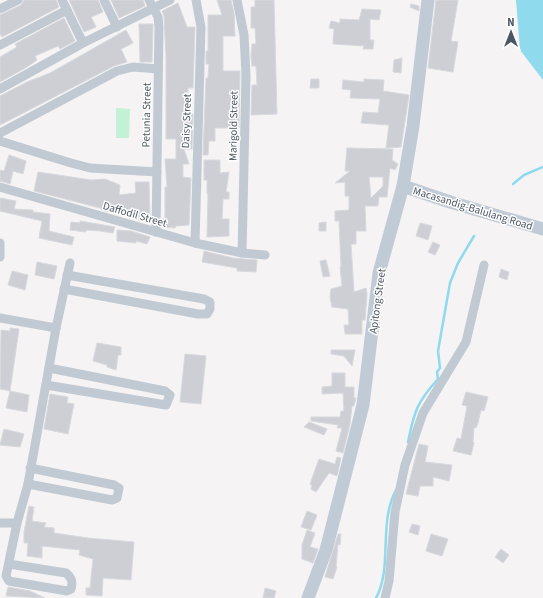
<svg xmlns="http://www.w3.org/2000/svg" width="543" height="598" font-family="'Source Sans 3',sans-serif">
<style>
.green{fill:#c3f1d5}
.water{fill:#90daee}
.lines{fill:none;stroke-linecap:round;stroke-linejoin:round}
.stream{stroke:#90daee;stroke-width:2.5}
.building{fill:#cdcfd5;stroke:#d7d9de;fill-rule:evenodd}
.street{stroke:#c1cad2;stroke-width:9}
.secondary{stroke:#c1cbd6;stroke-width:13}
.labels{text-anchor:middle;stroke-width:3;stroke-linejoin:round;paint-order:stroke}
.street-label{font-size:11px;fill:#4a5661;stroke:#fff}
</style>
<rect width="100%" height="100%" fill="#f5f3f3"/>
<polygon class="green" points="116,108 130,109 129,138 116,138"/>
<polygon class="water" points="516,0 543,0 543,80 520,50"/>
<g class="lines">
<g class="stream">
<polyline points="513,184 524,175 543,167"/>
<path d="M408 442C414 412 417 402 438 379L437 372 440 368 438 351 450 283 458 263 474 236"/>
<path d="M376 598C393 567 378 523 396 490"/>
</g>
</g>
<g class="building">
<polygon points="24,0 56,0 59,7 2,37 0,34 0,15 21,5"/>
<polygon points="69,0 98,0 103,12 91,17 96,27 84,32"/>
<polygon points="111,0 143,0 145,6 119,18"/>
<polygon points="217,0 231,0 234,13 235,36 223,36 223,71 240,71 239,128 215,128 215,141 209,141 208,155 203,155 206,78 208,78 209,64 206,64 206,51 208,51 208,15 222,15"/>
<polygon points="255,0 274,0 277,114 251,115 252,85 257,85 256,66 252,66 251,56 252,44 256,44 255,28 251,28 251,7 255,7"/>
<polygon points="436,0 458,0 451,41 458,42 453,72 428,68"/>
<polygon points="178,3 187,27 195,27 193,88 188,88 188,96 187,109 189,109 189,114 193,114 192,149 184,149 189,164 183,164 183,177 191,178 189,225 176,226 175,228 162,227 162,219 165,219 165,187 167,187 165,159 176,159 176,139 166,139 166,57 164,16 162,11"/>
<polygon points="411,4 419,6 419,11 410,7"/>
<polygon points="362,9 381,10 379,20 370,19 370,40 374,40 373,49 363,49 364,46 333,44 334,29 329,28 331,21 340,23 340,19 359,20"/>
<polygon points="64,18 75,41 60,49 58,46 35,56 37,60 27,67 0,82 0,57 17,47 15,44"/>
<polygon points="139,24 153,24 152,62 140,62"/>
<polygon points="126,30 133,43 121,49 127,62 114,66 0,125 0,96 27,82 50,73"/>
<polygon points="402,58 401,73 393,72 394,60"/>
<polygon points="311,79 319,79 319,88 310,88"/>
<polygon points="364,79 384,80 383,91 409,95 401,147 386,148 389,125 361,123 363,112 378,113 380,99 350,98 351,90 342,89 343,80 364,82"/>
<path d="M347 148 393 149 392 160 398 164 395 170 390 168 387 197H379L378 206H365L366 231H356V244H351L354 292 366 288 367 294 365 320H362V334H345L344 325H349L348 309 332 307 330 297 331 289 342 286 340 267H341L339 221H335V211L349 210V196H345V182L335 183 350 171H345ZM369 177H383V186L371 198Z"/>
<polygon points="9,155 26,161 23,174 13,171 10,184 0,181 0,170 4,171"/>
<polygon points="204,160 220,160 220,173 229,172 226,192 229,192 229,199 223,199 222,219 229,219 229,236 207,237 208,194 207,194 207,180 204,180"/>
<polygon points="38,172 91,180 105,179 120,185 119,195 136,193 135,182 149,182 150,221 138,220 138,213 114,209 114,212 104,211 100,208 34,191"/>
<polygon points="0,198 16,201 14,209 33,210 33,212 50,214 49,231 74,237 72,245 39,238 42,221 0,211"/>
<polygon points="80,221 115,227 113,233 100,231 86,230 86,232 70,230 71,222 80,223"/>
<polygon points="326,222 326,231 319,231 319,223"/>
<polygon points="420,223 432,226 428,240 416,236"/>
<polygon points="117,230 131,231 150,237 147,244 136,241 136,243 117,241"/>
<polygon points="433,242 440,245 435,255 428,252"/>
<polygon points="204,251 233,258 257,260 256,272 237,271 237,268 202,262"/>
<polygon points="326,260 330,276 323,277 320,261"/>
<polygon points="37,262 57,266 54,279 35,275"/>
<polygon points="501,269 509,272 507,280 499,277"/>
<polygon points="12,271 28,275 25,290 8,285"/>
<polygon points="10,328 19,329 10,391 0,389 1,330 10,331"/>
<polygon points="97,343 121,347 121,355 118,355 116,370 107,367 107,365 93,361"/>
<polygon points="331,350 355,350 352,366 344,356 331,354"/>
<polygon points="185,354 206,356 201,404 180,402"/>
<polygon points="332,373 345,373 345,387 354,387 354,398 356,398 354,406 352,406 350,424 343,453 336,451 342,428 337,428 338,425 311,421 311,417 340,417 341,411 344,411 343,393 322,394 322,387 332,386"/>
<polygon points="10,391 29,395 27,412 6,408"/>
<polygon points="466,392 488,397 484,411 481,410 478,423 476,428 474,427 473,442 474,443 471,455 453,451 457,438 461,439 467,406 462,405"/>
<polygon points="50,394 68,397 67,403 74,404 68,434 44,429"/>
<polygon points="309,422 327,429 324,435 304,427"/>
<polygon points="4,429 24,434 20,447 0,445"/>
<polygon points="419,444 428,446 425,462 452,465 449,481 433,477 433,486 420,486 418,496 406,494"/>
<polygon points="337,457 341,458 337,476 329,473 316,492 311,489 312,485 310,484 319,459 335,464"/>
<polygon points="29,506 34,507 32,521 46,523 44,527 54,528 54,533 88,538 134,542 131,580 103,578 102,596 86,595 86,588 90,588 93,559 79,555 80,550 42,546 42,558 27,556 28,543 24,543 24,532"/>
<polygon points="307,511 317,515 311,530 301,527"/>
<polygon points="412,524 420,526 418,535 409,532"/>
<polygon points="307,530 315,533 310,547 318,549 313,563 302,559 302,545"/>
<polygon points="338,534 341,534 340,545 338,544 336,567 337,567 333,579 325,577"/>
<polygon points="431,534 448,539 442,556 426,551"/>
<polygon points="501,549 509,555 503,563 495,557"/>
<polygon points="8,587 30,591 45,598 6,596"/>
<polygon points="265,588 276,591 274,598 263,598"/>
</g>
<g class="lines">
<g class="street">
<polyline points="62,0 83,43"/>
<polyline points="104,0 117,27"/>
<polyline points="149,0 158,17 159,27 156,232"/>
<polyline points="237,0 244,35 246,75 242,253"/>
<polyline points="0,9 18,0"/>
<polyline points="0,45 67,10"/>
<polyline points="0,89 83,43 170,0"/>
<polyline points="0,133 117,71 133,67 158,69"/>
<polyline points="0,141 71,163 90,168 157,172"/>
<polyline points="0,187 195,243 242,253 265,255"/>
<polyline points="0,243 0,257"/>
<polyline points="195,243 201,27 196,0"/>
<polyline points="64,289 198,314 207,314 210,309 210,302 204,299 67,275"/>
<polyline points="0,318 56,328"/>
<polyline points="46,385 166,405 170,395 165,391 49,368"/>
<polyline points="28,484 112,500 117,498 119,488 114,485 30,468"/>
<polyline points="0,523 17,523"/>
<path d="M9 564 66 573C72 578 73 582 71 589L67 591 9 581 6 576 17 523 28 484 56 328 70 263"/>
<polyline points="385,598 389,581 395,512 405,465 423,413 466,342 484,265"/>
</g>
<g class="secondary">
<polyline points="403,186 450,202 543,229"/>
<polyline points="308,598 326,550 363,405 379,273 403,186 413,126 428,0"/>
</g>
</g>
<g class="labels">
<g class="street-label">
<text transform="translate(146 115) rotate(-89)" y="4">Petunia Street</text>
<text transform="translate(186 121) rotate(-88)" y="4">Daisy Street</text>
<text transform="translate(233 126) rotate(-89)" y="4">Marigold Street</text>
<text transform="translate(473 208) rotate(17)" y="4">Macasandig-Balulang Road</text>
<text transform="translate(135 214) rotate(16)" y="4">Daffodil Street</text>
<text transform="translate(377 301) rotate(-82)" y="4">Apitong Street</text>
</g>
</g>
<g transform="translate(511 32)" stroke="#ffffff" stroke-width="3" paint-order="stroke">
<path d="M0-3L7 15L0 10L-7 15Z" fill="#4a5661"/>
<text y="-6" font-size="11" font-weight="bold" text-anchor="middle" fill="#4a5661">N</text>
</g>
</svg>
